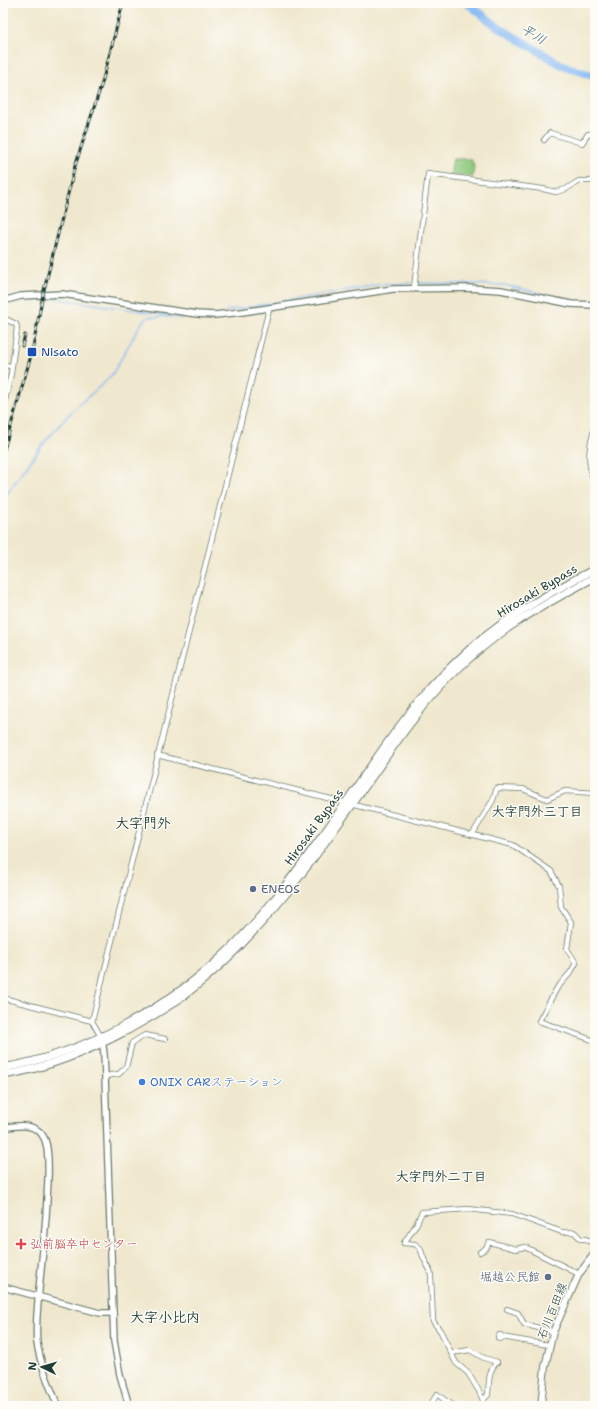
<svg xmlns="http://www.w3.org/2000/svg" width="598" height="1409" font-family="'Shantell Sans','Klee One',sans-serif">
<style>
.green{fill:#8ec97e;stroke:#568359}
.lines{fill:none;stroke-linecap:round;stroke-linejoin:round}
.stream{stroke:#85b9f3;stroke-width:1.5}
.river{stroke:#85b9f3;stroke-width:8}
.minor-casing{stroke:#68796a;stroke-width:6}
.tertiary-casing{stroke:#68796a;stroke-width:8}
.secondary-casing{stroke:#68796a;stroke-width:8}
.trunk-casing{stroke:#68796a;stroke-width:9}
.minor{stroke:#fff;stroke-width:4.5}
.tertiary{stroke:#fff;stroke-width:5.5}
.secondary{stroke:#fff;stroke-width:6}
.trunk{stroke:#fff;stroke-width:7}
.rail-casing{stroke:#1f3d34;stroke-width:3}
.rail{stroke:#fdfcf7;stroke-width:1.5;stroke-dasharray:4.5;stroke-linecap:butt}
.transit-dot{fill:#1a4fb4;stroke:#fdfcf7;stroke-width:1.5}
.service-dot{fill:#5c6f8a;stroke:#fdfcf7;stroke-width:1.5}
.shop-dot{fill:#3f7fe0;stroke:#fdfcf7;stroke-width:1.5}
.health-dot{fill:#e0444e;stroke:#fdfcf7;stroke-width:1.5}
.labels{text-anchor:middle;stroke-width:3;stroke-linejoin:round;paint-order:stroke}
.transit-label{font-size:12px;fill:#164399;stroke:#fdfcf7;text-anchor:start}
.street-label{font-size:12px;fill:#1f3d34;stroke:#fdfcf7}
.service-label{font-size:12px;fill:#4e5e75;stroke:#fdfcf7;text-anchor:start}
.shop-label{font-size:12px;fill:#366cbe;stroke:#fdfcf7;text-anchor:start}
.health-label{font-size:12px;fill:#be3a42;stroke:#fdfcf7;text-anchor:start}
.water-label{font-size:13px;font-style:italic;fill:#385c64;stroke:#fdfcf7}
.neighbourhood-label{font-size:13px;font-weight:bold;fill:#1f3d34;stroke:#fdfcf7}
.quarter-label{font-size:14px;font-weight:bold;fill:#1f3d34;stroke:#fdfcf7}
</style>
<rect width="100%" height="100%" fill="#fdfcf7"/>
<filter id="ink" filterUnits="userSpaceOnUse"><feTurbulence type="fractalNoise" baseFrequency=".025" numOctaves="2"/><feDisplacementMap in="SourceGraphic" scale="8" xChannelSelector="R" yChannelSelector="G"/><feConvolveMatrix kernelMatrix="1 2 1 2 8 2 1 2 1" color-interpolation-filters="sRGB"/></filter>
<filter id="wash" filterUnits="userSpaceOnUse"><feTurbulence type="fractalNoise" baseFrequency=".012" numOctaves="4" result="noise"/><feDisplacementMap in="SourceGraphic" scale="16" xChannelSelector="R" yChannelSelector="G"/><feGaussianBlur stdDeviation="0.9" result="paint"/><feColorMatrix in="noise" values="0 0 0 0 0 0 0 0 0 0 0 0 0 0 0 0 0 1.4 0 .05"/><feComposite in="paint" operator="in"/></filter>
<g filter="url(#wash)">
<rect width="100%" height="100%" fill="#f0e8ce"/>
<polygon class="green" points="453,159 471,159 474,166 473,177 450,175"/>
<g class="lines">
<g class="stream">
<polyline points="417,283 504,285 577,302"/>
<polyline points="15,300 53,298 162,314 169,316"/>
<polyline points="587,302 595,302"/>
<polyline points="227,311 378,285 411,283"/>
<polyline points="3,499 43,444 72,411 105,382 113,373 142,322 149,317 159,317 161,316 181,318 187,317"/>
</g>
<polyline class="river" points="467,3 498,27 560,64 595,77"/>
</g>
</g>
<g filter="url(#ink)">
<g class="lines">
<g class="minor-casing">
<g id="minor">
<polyline points="544,140 550,133 582,143 588,134 595,135"/>
<polyline points="414,288 428,174 543,189 556,192 566,189 579,181 595,181"/>
<polyline points="3,318 16,324 17,328 11,374 3,409"/>
<polyline points="3,365 12,366"/>
<path d="M595 427C589 446 586 464 595 482"/>
<polyline points="157,755 513,845 551,871 559,886 561,907 571,922 567,949 576,963 571,972 557,988 539,1021 595,1041"/>
<polyline points="472,835 493,800 497,788 523,789 547,799 565,791 595,793"/>
<polyline points="3,998 92,1021"/>
<polyline points="101,1037 92,1021 269,309"/>
<polyline points="105,1076 119,1074 126,1067 132,1043 145,1035 165,1039"/>
<polyline points="404,1243 416,1225 422,1212 468,1209 512,1214 562,1232 574,1232 581,1239 586,1239 595,1245"/>
<polyline points="404,1243 415,1244 420,1248 424,1259 430,1270 431,1276 433,1321 441,1332 456,1363 468,1373 479,1391 483,1400 483,1406"/>
<polyline points="480,1252 486,1248 489,1242 516,1249 525,1247 579,1274"/>
<polyline points="507,1309 518,1313 524,1324 553,1332"/>
<circle cx="500" cy="1337" r="2"/>
<polyline points="502,1337 549,1345"/>
<polyline points="451,1353 470,1350 484,1358 497,1362"/>
<path d="M483 1400 488 1395C489 1383 488 1371 497 1362"/>
<polyline points="430,1406 437,1394 446,1401 455,1406"/>
</g>
</g>
<g class="tertiary-casing">
<g id="tertiary">
<polyline points="3,301 21,296 62,294 197,314 215,315 242,312 393,289 468,288 501,290 571,304 595,305"/>
<polyline points="102,1039 104,1054 105,1076 114,1341 120,1375 129,1406"/>
<path d="M3 1128C18 1125 38 1122 45 1140 50 1153 48 1184 47 1198 46 1228 42 1258 39 1289 38 1307 35 1325 37 1343 41 1366 49 1385 58 1406"/>
<polyline points="3,1287 100,1313 113,1313"/>
</g>
</g>
<g class="secondary-casing">
<polyline id="secondary" points="541,1406 545,1367 553,1332 579,1274 595,1253"/>
</g>
<g class="trunk-casing">
<g id="trunk">
<path d="M3 1068C86 1053 169 1008 229 950 263 917 291 879 318 842 363 781 401 714 456 662 496 623 546 594 595 569"/>
<path d="M3 1075C48 1068 86 1052 126 1031 147 1019 168 1008 187 993 261 936 312 861 366 785 390 751 414 715 443 684 488 635 537 608 595 577"/>
</g>
</g>
<use href="#minor" class="minor"/>
<use href="#tertiary" class="tertiary"/>
<use href="#secondary" class="secondary"/>
<use href="#trunk" class="trunk"/>
<g class="rail-casing">
<g id="rail">
<polyline points="22,346 25,335"/>
<polyline points="3,453 32,352 43,294 75,166 102,83 123,3"/>
</g>
</g>
<use href="#rail" class="rail"/>
</g>
</g>
<rect class="transit-dot" x="27" y="347" width="10" height="10" rx="2"/>
<g class="service-dot">
<circle cx="253" cy="889" r="4"/>
<circle cx="548" cy="1277" r="4"/>
</g>
<circle class="shop-dot" cx="142" cy="1082" r="4"/>
<path class="health-dot" d="M19 1238h4v4h4v4h-4v4h-4v-4h-4v-4h4z"/>
<g class="labels">
<g class="transit-label">
<text x="41" y="356">Nisato</text>
</g>
<g class="street-label">
<text transform="translate(537 591) rotate(-31)" y="4">Hirosaki Bypass</text>
<text transform="translate(314 827) rotate(-54)" y="4">Hirosaki Bypass</text>
<text transform="translate(552 1311) rotate(-68)" y="4">石川百田線</text>
</g>
<g class="service-label">
<text x="261" y="893">ENEOS</text>
<text x="540" y="1281" text-anchor="end">堀越公民館</text>
</g>
<g class="shop-label">
<text x="150" y="1086">ONIX CARステーション</text>
</g>
<g class="health-label">
<text x="30" y="1248">弘前脳卒中センター</text>
</g>
<g class="water-label">
<text transform="translate(534 34) rotate(31)" y="5">平川</text>
</g>
<g class="neighbourhood-label">
<text x="537" y="816">大字門外三丁目</text>
<text x="441" y="1181">大字門外二丁目</text>
</g>
<g class="quarter-label">
<text x="143" y="828">大字門外</text>
<text x="165" y="1322">大字小比内</text>
</g>
</g>
<rect width="598" height="1409" fill="none" stroke="#fdfcf7" stroke-width="16"/>
<g transform="translate(42 1367) rotate(275)" stroke="#fdfcf7" stroke-width="3" paint-order="stroke">
<path d="M0-3L7 15L0 10L-7 15Z" fill="#1f3d34"/>
<text y="-6" font-size="11" font-weight="bold" text-anchor="middle" fill="#1f3d34">N</text>
</g>
</svg>
